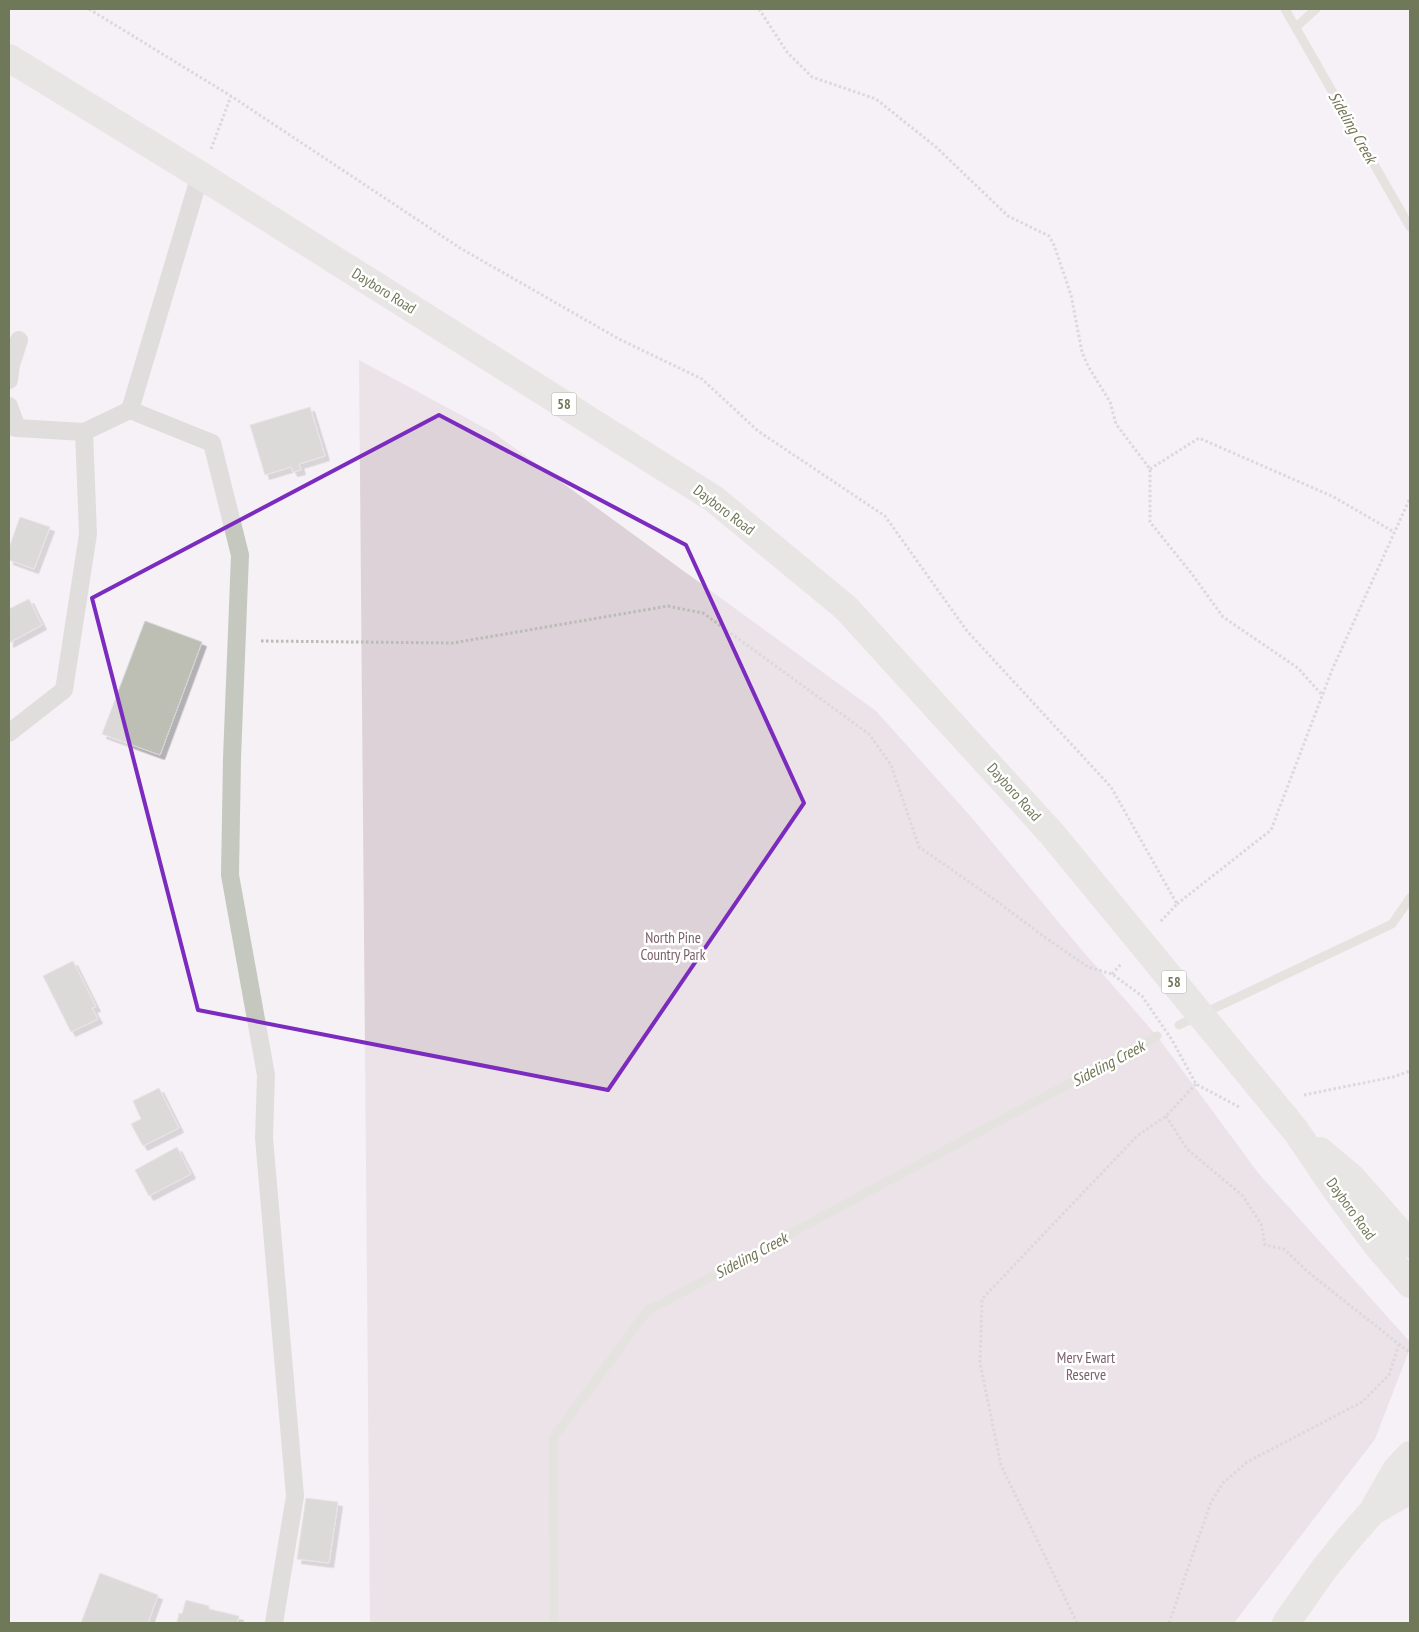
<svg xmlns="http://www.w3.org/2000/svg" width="1419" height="1632" font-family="'PT Sans Narrow',sans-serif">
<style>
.green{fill:#ddd2d7}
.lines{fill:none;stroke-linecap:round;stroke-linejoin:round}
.stream{stroke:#d1d3c5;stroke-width:9}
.building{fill:#bdbfb4;stroke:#d6d4d6;filter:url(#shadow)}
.path{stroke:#babcb5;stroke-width:3;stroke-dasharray:2.5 2.5;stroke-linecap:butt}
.lane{stroke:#c5c8bf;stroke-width:18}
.secondary{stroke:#d7d9d1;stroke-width:28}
.primary{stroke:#d7d9d1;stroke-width:28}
.marked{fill:none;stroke:#7b2cbf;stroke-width:4;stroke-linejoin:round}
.labels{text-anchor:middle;stroke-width:5;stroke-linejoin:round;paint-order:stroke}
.shield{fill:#fff;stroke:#9ba08c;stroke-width:1}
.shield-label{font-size:14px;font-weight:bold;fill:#70785a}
.street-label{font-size:15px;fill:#70785a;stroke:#fff}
.park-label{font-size:15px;fill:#7b616a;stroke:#fff}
.water-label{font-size:16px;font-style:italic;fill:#707454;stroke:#fff}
</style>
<defs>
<filter id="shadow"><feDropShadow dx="4.5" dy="4.5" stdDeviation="0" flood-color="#0004"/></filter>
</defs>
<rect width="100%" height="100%" fill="#f5f1f5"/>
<polygon class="green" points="359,360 494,433 876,711 972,818 1080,948 1157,1036 1259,1174 1410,1342 1410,1348 1375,1439 1234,1623 370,1623"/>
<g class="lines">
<g class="stream">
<polyline points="1285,9 1410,227"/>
<polyline points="1296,27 1316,9"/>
<polyline points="1179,1025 1392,924 1410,898"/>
<polyline points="554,1623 553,1438 647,1311 1157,1036"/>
</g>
</g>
<g class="building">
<polygon points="310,407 325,456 299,464 301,470 293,472 291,467 265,475 250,425"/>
<polygon points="20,517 50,527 34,569 9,560 9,548"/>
<polygon points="29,599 42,625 9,643 9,609"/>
<polygon points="145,621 202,642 160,755 102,734"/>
<polygon points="73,961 96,1007 92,1008 98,1019 71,1032 43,976"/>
<polygon points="159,1088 179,1128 143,1146 131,1124 141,1119 133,1101"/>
<polygon points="177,1147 191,1174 149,1196 135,1170"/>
<polygon points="306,1498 338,1502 329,1563 297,1559"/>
<polygon points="100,1573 158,1595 148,1623 81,1623"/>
<polygon points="186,1600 209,1606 209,1609 239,1616 237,1623 177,1623 179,1613 182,1614"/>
</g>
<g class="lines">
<g class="path">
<polyline points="89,9 231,96 460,248 619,339 702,379 758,431 885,516 967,631 1111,787 1177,904 1160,922"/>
<polyline points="759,9 787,52 812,77 876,99 936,147 1008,216 1049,236 1054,245 1071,295 1082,352 1088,366 1110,402 1116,424 1150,469 1150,522 1192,574 1223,617 1298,668 1323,696"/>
<polyline points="211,149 231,96"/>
<polyline points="1150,469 1199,438 1332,496 1394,532"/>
<polyline points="261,641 453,643 668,606 703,613 869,734 891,765 919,847 991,897 1046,938 1088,967 1112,974 1142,996 1172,1040 1196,1084 1239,1107"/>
<polyline points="1177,904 1271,830 1332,670 1410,498"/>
<polyline points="1112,974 1122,963"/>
<polyline points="1304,1095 1393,1077 1410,1071"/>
<polyline points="1166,1116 1187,1149 1243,1196 1261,1224 1265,1245 1284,1249 1308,1272 1410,1353"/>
<polyline points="1077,1623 1001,1465 980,1363 982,1299 1137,1136 1166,1116 1196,1084"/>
<polyline points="1169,1623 1211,1502 1223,1483 1247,1462 1362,1402 1389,1375 1399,1344"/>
</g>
<g class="lane">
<polyline points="9,380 11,365 19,340"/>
<polyline points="9,406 17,428"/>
<polyline points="130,410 212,443 240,555 232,758 230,875 266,1075 264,1138 295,1496 274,1623"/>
<polyline points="9,426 17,428 84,432 130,410 200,175"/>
<polyline points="9,733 64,690 88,534 84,432"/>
</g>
<g class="secondary">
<polyline points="1372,1512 1410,1490"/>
<polyline points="1286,1623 1324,1569 1350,1537 1372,1512 1396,1470 1410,1455"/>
</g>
<g class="primary">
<polyline points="9,58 200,175 714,499 846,608 1052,834 1296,1131 1336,1190 1376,1244 1410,1284"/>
<polyline points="1320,1151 1352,1178 1410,1244"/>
</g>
</g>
<path d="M0 0H1419V1632H0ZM439 415 686 545 804 803 608 1090 198 1010 92 598Z" fill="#f5f1f5" fill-opacity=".55" fill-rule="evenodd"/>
<path class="marked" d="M439 415 686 545 804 803 608 1090 198 1010 92 598Z"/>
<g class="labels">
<g class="shield">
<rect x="551.5" y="392.5" width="25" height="23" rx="4"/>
<rect x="1161.5" y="970.5" width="25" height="23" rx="4"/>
</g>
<g class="shield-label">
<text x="564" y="409">58</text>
<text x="1174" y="987">58</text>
</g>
<g class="street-label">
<text transform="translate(384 291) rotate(32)" y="5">Dayboro Road</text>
<text transform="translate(724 510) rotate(37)" y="5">Dayboro Road</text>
<text transform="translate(1014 792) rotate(48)" y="5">Dayboro Road</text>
<text transform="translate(1351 1209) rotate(54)" y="5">Dayboro Road</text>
</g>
<g class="park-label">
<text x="673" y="943">North Pine<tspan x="673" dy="17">Country Park</tspan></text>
<text x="1086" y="1363">Merv Ewart<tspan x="1086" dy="17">Reserve</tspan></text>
</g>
<g class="water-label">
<text transform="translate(1353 127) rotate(60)" y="6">Sideling Creek</text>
<text transform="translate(1108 1063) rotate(-28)" y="6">Sideling Creek</text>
<text transform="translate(751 1255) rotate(-28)" y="6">Sideling Creek</text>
</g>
</g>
<rect width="1419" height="1632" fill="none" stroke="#70785a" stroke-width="20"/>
</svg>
